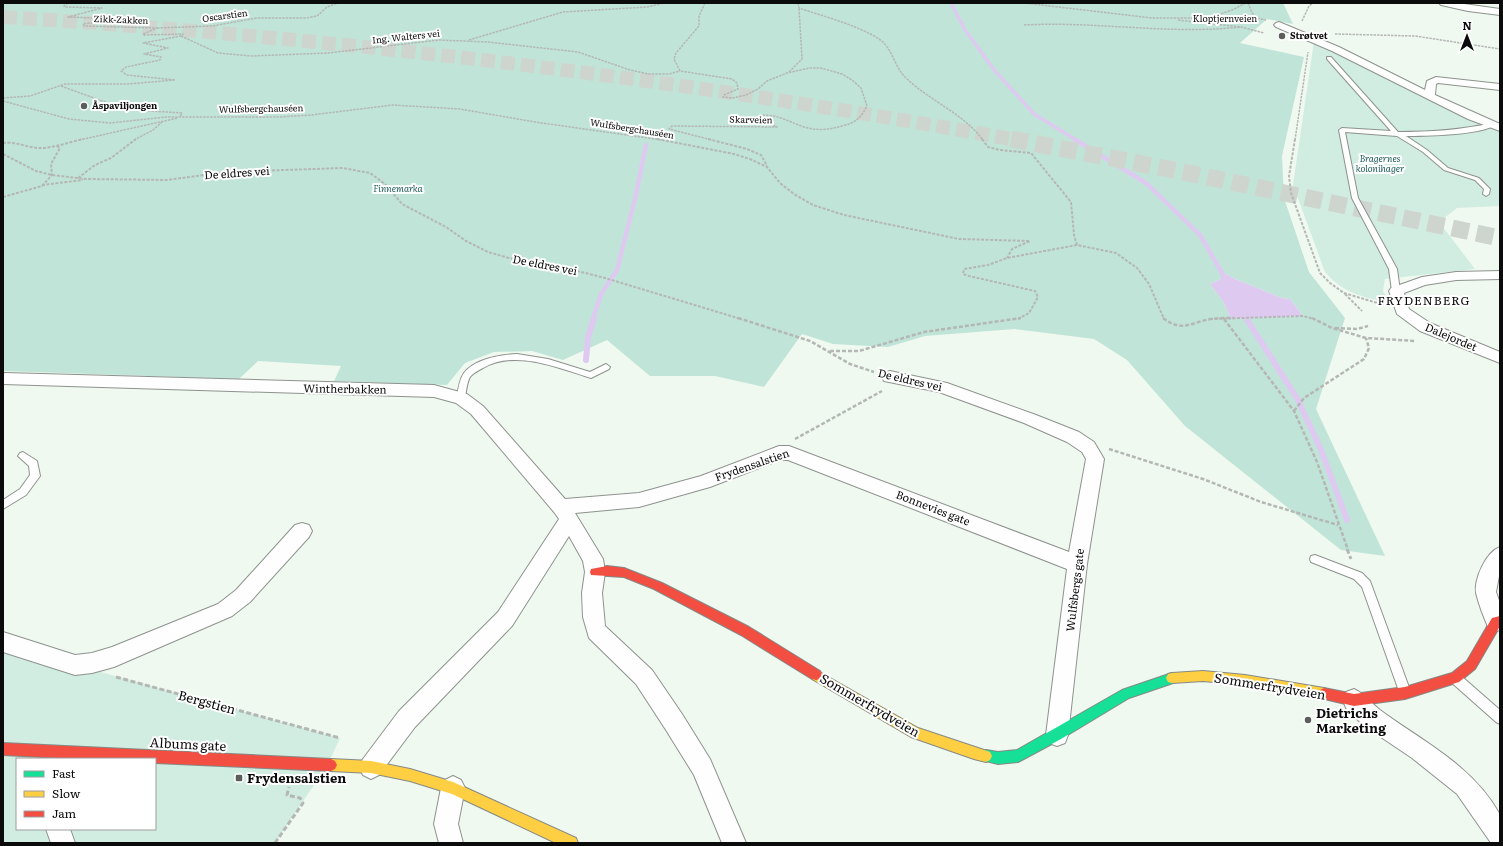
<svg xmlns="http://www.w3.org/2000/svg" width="1503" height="846" font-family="Literata,serif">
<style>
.green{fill:#d1ede2;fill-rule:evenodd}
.forest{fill:#c0e5d8;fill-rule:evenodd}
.water{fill:#dec9f0}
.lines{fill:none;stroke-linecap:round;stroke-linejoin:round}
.stream-far2{stroke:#dec9f0;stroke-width:3.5}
.stream-far1{stroke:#dec9f0;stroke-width:4.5}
.stream{stroke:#dec9f0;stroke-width:6}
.primary-tunnel-far1{stroke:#ced5ce;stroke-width:14;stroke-dasharray:14 6;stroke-linecap:butt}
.primary-tunnel{stroke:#ced5ce;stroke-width:17;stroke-dasharray:17 8;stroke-linecap:butt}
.lane-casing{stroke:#8e928e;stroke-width:2}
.street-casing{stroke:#8e928e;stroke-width:2}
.fast-casing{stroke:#858985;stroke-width:2}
.slow-casing{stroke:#858985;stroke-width:2}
.jam-casing{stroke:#858985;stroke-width:2}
.path-far3{stroke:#b5b7b5;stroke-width:1.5;stroke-dasharray:2.5 1;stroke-linecap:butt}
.path-far2{stroke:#b5b7b5;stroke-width:2;stroke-dasharray:3 1.5;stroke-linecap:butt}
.path-far1{stroke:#b5b7b5;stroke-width:2.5;stroke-dasharray:4 2;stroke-linecap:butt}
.path{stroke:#b5b7b5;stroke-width:3;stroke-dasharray:5 2.5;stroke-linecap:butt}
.lane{fill:#fdfefd;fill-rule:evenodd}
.street{fill:#fdfefd;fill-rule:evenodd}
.fast{fill:#16e098;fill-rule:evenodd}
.slow{fill:#ffcf43;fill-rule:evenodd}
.jam{fill:#f24e42;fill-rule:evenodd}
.poi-dot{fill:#5b5e5b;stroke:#fff;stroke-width:1.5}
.labels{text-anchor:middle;stroke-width:4;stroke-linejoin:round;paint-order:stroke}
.far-street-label{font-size:9px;fill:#0b0b0b;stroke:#fff}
.far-poi-label{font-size:9px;font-weight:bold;fill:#0b0b0b;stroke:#fff;text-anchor:start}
.far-park-label{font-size:9px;font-style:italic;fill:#225d5c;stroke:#fff}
.street-label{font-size:11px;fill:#0b0b0b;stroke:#fff}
.neighbourhood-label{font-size:12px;letter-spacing:1px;fill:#0b0b0b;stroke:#fff}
.near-street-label{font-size:13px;fill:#0b0b0b;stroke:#fff}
.near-poi-label{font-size:13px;font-weight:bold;fill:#0b0b0b;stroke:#fff;text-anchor:start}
</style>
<rect width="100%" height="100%" fill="#f0f9f0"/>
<g class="green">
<path d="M1314 41 1500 132V206L1457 208 1439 222 1475 269 1385 279 1383 291 1391 304C1363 296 1345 295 1325 272L1293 185Z"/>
<path d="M3 642 75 665 340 738 328 764 275 843H3ZM17 759H155V829H17Z"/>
</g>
<path class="forest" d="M3 3H1283L1293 24 1267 19 1240 43 1304 57 1282 156 1284 198 1309 272 1345 318 1316 409 1385 556 1341 550 1185 426 1127 360 1094 339 1015 329 925 336 888 347 833 344 802 334 764 387 715 376H650L607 340 563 360 532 351 494 352 465 363 447 385 334 381 341 366 258 361 239 379 3 371ZM1226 274 1235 279 1282 298 1290 299 1303 316 1231 319 1223 301 1210 284 1221 279V275Z"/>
<polygon class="water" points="1226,274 1235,279 1282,298 1290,299 1303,316 1231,319 1223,301 1210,284 1221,279 1221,275"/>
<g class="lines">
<polyline class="stream-far2" points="951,3 965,30 995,71 1034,114 1076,140"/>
<g class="stream-far1">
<polyline points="1074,139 1146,183 1200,235 1226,280"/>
<polyline points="1242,312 1247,319"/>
<polyline points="593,319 601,294 617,270 635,199 646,145"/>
</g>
<g class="stream">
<polyline points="1246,318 1298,400 1321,450 1347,520"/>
<polyline points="586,360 588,337 594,318"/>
</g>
<path class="primary-tunnel-far1" d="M3 17C343 38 681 79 1016 140"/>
<polyline class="primary-tunnel" points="1011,139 1174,170 1500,238"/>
<g class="lane-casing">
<g id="lane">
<path d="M1327 57H1331L1398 132C1430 132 1461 130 1492 123L1495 125C1481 135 1425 136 1406 136L1427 150 1448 168 1479 178 1490 189 1489 194 1486 196 1483 194 1484 189 1475 180 1444 170 1423 152 1397 136 1345 132 1358 198 1397 269 1400 291 1399 293H1396L1392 291 1389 269 1352 198 1339 130 1342 128 1391 131 1327 59Z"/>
<path d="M517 354 548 359 590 372 606 364 610 367 609 369 591 378C558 368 516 349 483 368 479 370 473 373 470 377 467 382 466 392 465 398L464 400H458L457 398C458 390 459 380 464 373 475 359 500 355 517 354Z"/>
<polygon points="23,452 37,461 40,476 26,495 3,509 3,500 20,489 30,475 29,466 18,456 20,453"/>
<polygon points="1315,555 1362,573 1370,581 1410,690 1408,694 1404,696 1400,694 1362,587 1354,579 1311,562 1310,559 1311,556"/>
<polygon points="1456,674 1460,675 1500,710 1500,724 1496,722 1452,683 1450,679 1452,675"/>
</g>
</g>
<g class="street-casing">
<g id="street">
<polygon points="1439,3 1457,3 1500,9 1500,15 1468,11 1441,5"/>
<polygon points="1279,22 1339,47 1425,90 1427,81 1436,77 1500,84 1500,90 1438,83 1436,84 1435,95 1500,124 1500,131 1468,119 1332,51 1276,27 1274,25 1276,23"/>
<polygon points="1500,271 1500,279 1456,280 1425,285 1404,293 1409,309 1430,323 1500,352 1500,363 1420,331 1397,314 1389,291 1391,288 1422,277 1456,272"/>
<polygon points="890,371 947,383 1036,415 1079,432 1094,442 1104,459 1087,564 1068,735 1065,743 1057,746 1049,743 1046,735 1067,569 788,460 780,460 710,487 639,507 575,513 603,559 605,572 602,593 605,626 652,670 682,714 710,759 746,843 722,843 694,775 666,730 636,684 589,638 583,617 582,593 585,572 583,561 569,536 512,626 415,727 379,775 371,779 363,775 359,767 363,759 399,711 498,612 559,519 554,512 471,414 456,403 434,397 3,384 3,374 5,373 434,385 467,394 483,406 565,499 639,493 701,476 779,446 789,446 1069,552 1086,459 1082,452 1067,442 1024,423 939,392 884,381 882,377 884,373"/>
<polygon points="302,523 309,525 312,531 309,537 250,602 232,616 114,667 92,673 75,675 3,652 3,632 75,655 92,653 112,647 218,604 236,590 295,525"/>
<path d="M1500 547V571L1496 592 1500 603V630L1496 631 1489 629C1484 618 1479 605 1476 593 1474 579 1486 552 1500 547Z"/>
<path d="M1354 689C1365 694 1371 703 1380 710 1422 741 1472 765 1499 813 1503 820 1500 835 1500 843H1491L1457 794 1412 758 1363 725 1346 708 1343 700 1346 692Z"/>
<polygon points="453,776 461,780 465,788 458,824 463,843 439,843 434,824 441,788 445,780"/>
<polygon points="46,829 70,829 75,843 51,843"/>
</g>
</g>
<g class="fast-casing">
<polygon id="fast" points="1172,673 1176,674 1178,678 1176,682 1129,698 1061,739 1018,762 998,764 982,760 980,756 982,752 986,750 998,752 1017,750 1122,690"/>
</g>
<g class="slow-casing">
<g id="slow">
<polygon points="816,670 918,728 990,752 992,756 990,760 986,762 974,759 911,737 812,679 810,675 812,671"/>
<polygon points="1203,671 1245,675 1324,688 1328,690 1330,694 1328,698 1324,700 1245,685 1203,681 1172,683 1168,682 1166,678 1168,674 1172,673"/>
<polygon points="331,759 371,761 410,769 453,782 576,838 578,843 556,843 452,794 410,781 371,773 331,771 327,769 325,765 327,761"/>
</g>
</g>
<g class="jam-casing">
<g id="jam">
<polygon points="607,566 624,568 662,583 749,627 820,671 822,675 820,679 816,680 812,679 741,635 654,589 624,577 591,575 590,572 591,569"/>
<polygon points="1500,616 1500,626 1475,669 1459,682 1405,699 1354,706 1320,698 1318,694 1320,690 1324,688 1354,694 1405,687 1452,673 1467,661 1492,618"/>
<polygon points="3,743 331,759 335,761 337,765 335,769 331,771 155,763 155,759 82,759 3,755"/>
</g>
</g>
<g class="path-far3">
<path d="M705 3 699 16V26L676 53 674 59 680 71 732 79 737 83 738 89 724 95 723 97 732 98 746 95 758 89 767 81 787 73 810 68H821L842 74 852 80 861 88 867 106C861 118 855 123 842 126 831 129 820 131 808 128 791 124 777 112 758 116L777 127 672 126 669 129 712 140"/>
<path d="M798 3 799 8C825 17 855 24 879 39 892 47 894 66 905 77 928 100 963 113 983 140"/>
<polyline points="1024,3 1152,18 1257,18 1266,20"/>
<polyline points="1248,3 1252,13 1257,17"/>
<polyline points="1211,17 1232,10 1246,3"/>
<polyline points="1178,20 1241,27 1264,33"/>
<polyline points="1302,21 1309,6 1313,3"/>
<path d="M1024 25C1097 21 1169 35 1241 27"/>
<polyline points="157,28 212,26 257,18 306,18 317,16 327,7 338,3"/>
<polyline points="1335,34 1415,36 1500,49"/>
<polyline points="181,36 218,53 251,56 328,53 439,40 488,42 578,52 630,70 649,74 669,74 680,71"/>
<polyline points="469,40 563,12 647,7 664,3"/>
<polyline points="789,72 802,59 799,8"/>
<polyline points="61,86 116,106 136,110 182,113 180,117"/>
<polyline points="3,98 30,96 65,84 127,84 175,80 127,75 121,71 126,67 160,60 161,57 144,54 168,48 143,43 181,36 183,34 144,35 143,34 157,28 84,26 83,24 118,19 68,17 102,8 65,7 64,6 68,3"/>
<polyline points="3,101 69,119 110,123 166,117 279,117 311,115 393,105 460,109 535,122 662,140"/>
<polyline points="79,140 178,118"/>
<polyline points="134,140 153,130 162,122"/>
<polyline points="1295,140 1308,52"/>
</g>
<g class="path-far2">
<polyline points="657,139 734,154 750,159 767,167 780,183 794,194 813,205 844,215 959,239 1030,241 1012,249 1007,258"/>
<polyline points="708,139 747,149 761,155 767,166"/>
<polyline points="982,139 988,147 1000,150 1031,153 1071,202 1074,235 1077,245"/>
<polyline points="1295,139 1289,176 1291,193 1320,273 1330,283 1344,293 1384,305"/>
<path d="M3 143C15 141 28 148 40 148 54 148 70 142 83 139"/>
<polyline points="3,154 36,171 52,175 86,179 167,180 226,172 343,168 370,173 385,184 402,204 446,227 466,241 488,252 509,258 550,264 605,278 741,319"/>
<polyline points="78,178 95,165 111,158 136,139"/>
<polyline points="42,185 83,180"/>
<polyline points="3,197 42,186 52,175 51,164 60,148 57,146"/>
<polyline points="1345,294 1362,311"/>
<polyline points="1018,319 1029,313 1038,297 1035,291 969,276 963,274 964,269 988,265 1007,258 1077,245 1116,253 1137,268 1149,284 1164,319"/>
<polyline points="1210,319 1303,316 1314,319"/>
</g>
<g class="path-far1">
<polyline points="738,318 810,341 850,364 874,372"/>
<path d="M1163 318C1183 333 1191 322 1211 319 1219 318 1227 318 1234 318"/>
<polyline points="1312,318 1332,328 1366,338 1416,341"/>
<polyline points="1224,319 1294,411 1317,462 1348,550"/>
<polyline points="1335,328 1357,329 1368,326"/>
<polyline points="830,351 859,351 924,332 1021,318"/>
<polyline points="1294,411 1304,398 1364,359 1369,348 1366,338"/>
<polyline points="795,439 882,391"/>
<polyline points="1109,449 1203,479 1261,502 1338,525"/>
</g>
<g class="path">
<polyline points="1347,549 1351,559"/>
<polyline points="116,677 340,738"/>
<polyline points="275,843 303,803 300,798 287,795 289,787"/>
</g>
<use href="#lane" class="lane"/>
<use href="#street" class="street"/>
<use href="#fast" class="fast"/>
<use href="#slow" class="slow"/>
<use href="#jam" class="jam"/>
</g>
<g class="poi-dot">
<circle cx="1282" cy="36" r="4"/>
<circle cx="84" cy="106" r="4"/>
<circle cx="1308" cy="720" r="4"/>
<rect x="235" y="774" width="8" height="8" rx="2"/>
</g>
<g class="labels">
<g class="far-street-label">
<text transform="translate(225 16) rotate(-8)" y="3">Oscarstien</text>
<text x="1225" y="22">Kloptjernveien</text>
<text transform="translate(121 20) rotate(2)" y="3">Zikk-Zakken</text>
<text transform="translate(406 37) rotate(-6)" y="3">Ing. Walters vei</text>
<text transform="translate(261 109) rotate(-1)" y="3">Wulfsbergchauséen</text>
<text transform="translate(751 120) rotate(1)" y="3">Skarveien</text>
<text transform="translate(632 129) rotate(9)" y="3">Wulfsbergchauséen</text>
</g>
<g class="far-poi-label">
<text x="1290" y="39">Strøtvet</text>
<text x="92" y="109">Åspaviljongen</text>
</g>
<g class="far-park-label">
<text x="1380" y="162">Bragernes<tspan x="1380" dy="10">kolonihager</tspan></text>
<text x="398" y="192">Finnemarka</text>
</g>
<g class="street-label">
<text transform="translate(237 173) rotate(-4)" y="4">De eldres vei</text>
<text transform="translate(545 265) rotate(11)" y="4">De eldres vei</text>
<text transform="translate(1451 337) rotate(23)" y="4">Dalejordet</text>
<text transform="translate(910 380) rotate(13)" y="4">De eldres vei</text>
<text transform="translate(345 389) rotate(1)" y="4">Wintherbakken</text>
<text transform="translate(752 465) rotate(-19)" y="4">Frydensalstien</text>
<text transform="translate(933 508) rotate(21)" y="4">Bonnevies gate</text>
<text transform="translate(1075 590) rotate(-83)" y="4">Wulfsbergs gate</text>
</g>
<g class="neighbourhood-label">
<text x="1424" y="305">FRYDENBERG</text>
</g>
<g class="near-street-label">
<text transform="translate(1270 686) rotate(9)" y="5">Sommerfrydveien</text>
<text transform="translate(207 702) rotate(15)" y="5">Bergstien</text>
<text transform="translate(870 705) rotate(30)" y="5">Sommerfrydveien</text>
<text transform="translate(188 744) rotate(3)" y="5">Albums gate</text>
</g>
<g class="near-poi-label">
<text x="1316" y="718">Dietrichs<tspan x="1316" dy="15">Marketing</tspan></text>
<text x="247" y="783">Frydensalstien</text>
</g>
</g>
<rect width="1503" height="846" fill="none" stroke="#0b0b0b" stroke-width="8"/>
<rect x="16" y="758" width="140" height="72" fill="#ffffff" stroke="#9d9d9d"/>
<rect x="24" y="771" width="20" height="6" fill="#16e098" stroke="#9d9d9d"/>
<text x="52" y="778" font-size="12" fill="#0b0b0b">Fast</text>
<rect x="24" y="791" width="20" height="6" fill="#ffcf43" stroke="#9d9d9d"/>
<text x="52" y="798" font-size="12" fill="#0b0b0b">Slow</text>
<rect x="24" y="811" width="20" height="6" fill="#f24e42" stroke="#9d9d9d"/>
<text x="52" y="818" font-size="12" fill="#0b0b0b">Jam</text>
<g transform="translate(1467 36)" stroke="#ffffff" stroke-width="3" paint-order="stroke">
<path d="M0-3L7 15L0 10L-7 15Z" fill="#0b0b0b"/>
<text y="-6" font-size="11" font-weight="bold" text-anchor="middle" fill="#0b0b0b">N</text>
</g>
</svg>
